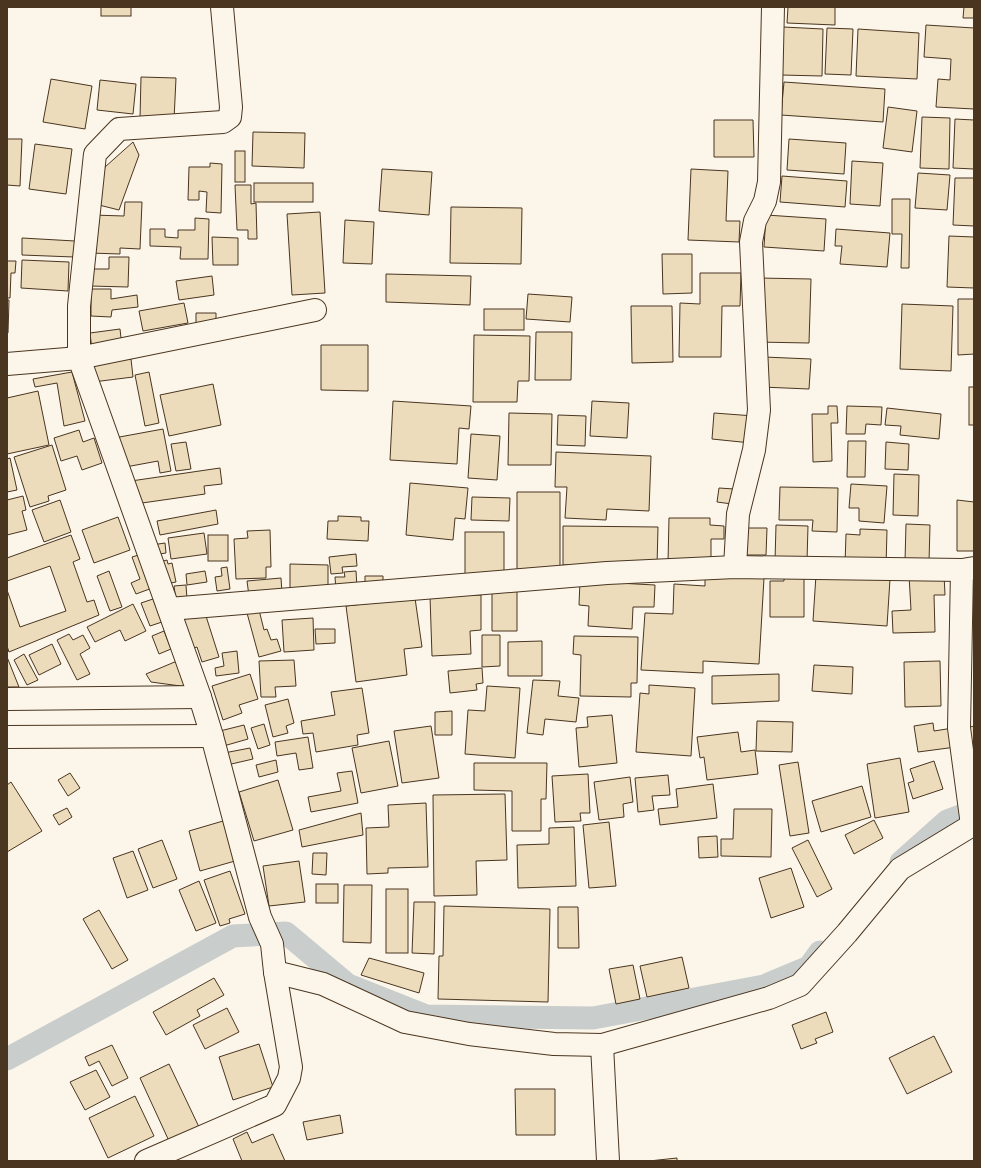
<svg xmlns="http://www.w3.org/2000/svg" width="981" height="1168" font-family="'Fira Sans',sans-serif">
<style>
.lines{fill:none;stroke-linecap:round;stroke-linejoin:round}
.canal{stroke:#c9cecd;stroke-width:23}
.building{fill:#ecdcbc;stroke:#4a3520}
.minor-casing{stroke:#4a3520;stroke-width:24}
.minor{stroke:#fbf6e9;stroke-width:22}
</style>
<rect width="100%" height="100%" fill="#fbf6e9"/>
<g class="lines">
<g class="canal">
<polyline points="901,862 947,821 974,811"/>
<polyline points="7,1059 233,936 286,933 348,985 426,1016 593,1018 764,986 809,967 820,952"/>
</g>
</g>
<g class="building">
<rect x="101" y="7" width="30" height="9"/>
<polygon points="788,7 835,7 835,25 787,23"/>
<polygon points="964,7 974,7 974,18 963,18"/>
<polygon points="926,25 974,28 974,109 936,107 938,79 950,80 951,59 924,57"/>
<polygon points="783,27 823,29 822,76 781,75"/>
<polygon points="827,28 853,29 851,75 825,74"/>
<polygon points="858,29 919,33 917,79 856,76"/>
<polygon points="141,77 176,78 174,120 140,119"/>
<polygon points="51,79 92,86 85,129 43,122"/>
<polygon points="100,80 136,84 133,114 97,110"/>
<polygon points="784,82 885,89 883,122 781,115"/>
<polygon points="888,107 917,111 912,152 883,148"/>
<polygon points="922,117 950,118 949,169 920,168"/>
<polygon points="955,119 974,120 974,169 953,168"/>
<polygon points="714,120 753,120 754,157 714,157"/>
<polygon points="253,132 305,133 304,168 252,166"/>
<polygon points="7,139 22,139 20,186 7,185"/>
<polygon points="789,139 846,143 844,174 787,170"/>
<polygon points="133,142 139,155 119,210 95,204 105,167"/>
<polygon points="35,144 72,149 66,194 29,189"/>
<rect x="235" y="151" width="10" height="31"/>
<polygon points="852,161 883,163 880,206 850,204"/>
<polygon points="210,163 222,164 221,213 206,212 207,192 199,191 199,200 188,200 189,167 210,167"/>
<polygon points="382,169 432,172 429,215 379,211"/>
<polygon points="691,169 728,171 726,221 740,221 739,242 688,240"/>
<polygon points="918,173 950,175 947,210 915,208"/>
<polygon points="782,176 847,181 845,207 780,202"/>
<polygon points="955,178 974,178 974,226 953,225"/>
<rect x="254" y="183" width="59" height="19"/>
<polygon points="235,185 251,185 251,204 256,203 257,239 248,239 248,230 237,230"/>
<polygon points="892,199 910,199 909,268 901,268 902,234 892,234"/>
<polygon points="125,202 142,202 140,249 120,248 120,254 90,253 92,215 124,216"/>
<polygon points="451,207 522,208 521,264 450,263"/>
<polygon points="320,212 325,293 292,295 287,214"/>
<polygon points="766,215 826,219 824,251 764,247"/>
<polygon points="195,218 209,219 208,259 180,259 181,247 150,246 150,229 165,229 165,237 178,238 178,230 195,230"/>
<polygon points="345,220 374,222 372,264 343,263"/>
<polygon points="836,229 890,233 887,267 840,264 842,246 835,246"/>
<polygon points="949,236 974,237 974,288 947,287"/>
<polygon points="212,237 238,238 238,265 213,265"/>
<polygon points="22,238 75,241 74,257 22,255"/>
<polygon points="662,254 692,254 692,293 663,294"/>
<polygon points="109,257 129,257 128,287 90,286 90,269 109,269"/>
<polygon points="22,260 69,262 68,291 21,288"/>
<polygon points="7,261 16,261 15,273 11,273 10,298 7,298"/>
<polygon points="700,273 741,273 740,306 722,306 721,357 679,357 680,303 700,304"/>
<polygon points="386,274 471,276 470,305 386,302"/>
<polygon points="212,276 214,295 179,300 176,281"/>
<polygon points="758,278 811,279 809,343 756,342"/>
<polygon points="91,289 111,289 111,299 137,295 138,307 112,310 111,317 91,316"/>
<polygon points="528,294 572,297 570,322 526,319"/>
<polygon points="958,299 974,299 974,354 958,355"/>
<polygon points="7,300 9,300 8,333 7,333"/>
<polygon points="184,303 188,323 143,331 139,311"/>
<polygon points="902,304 953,306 951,371 900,369"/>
<polygon points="631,306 672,306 673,362 632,363"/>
<rect x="484" y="309" width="40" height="21"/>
<polygon points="196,313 216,313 216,328 196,329"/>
<polygon points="120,329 122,347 92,350 90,333"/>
<polygon points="536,332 572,332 571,380 535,380"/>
<polygon points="474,335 530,336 529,381 518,381 517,402 473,402"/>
<polygon points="321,345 368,345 368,391 321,390"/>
<polygon points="764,357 811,359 809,389 762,387"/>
<polygon points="131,359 133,377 93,382 90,364"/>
<polygon points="72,372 85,421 64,426 57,383 35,387 33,379"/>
<polygon points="149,372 159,423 145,426 135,375"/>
<polygon points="213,384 221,425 169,436 160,395"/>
<rect x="969" y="387" width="5" height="38"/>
<polygon points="38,391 49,445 7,454 7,398"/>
<polygon points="393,401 471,406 469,429 459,428 457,464 390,460"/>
<polygon points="592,401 629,403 627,438 590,436"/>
<polygon points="828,406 837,406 838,423 831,423 832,461 813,462 812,414 828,414"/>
<polygon points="847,406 882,407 881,425 866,424 865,434 846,434"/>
<polygon points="887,408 941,414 939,439 900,435 901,426 885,425"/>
<polygon points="509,413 552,414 551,465 508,465"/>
<polygon points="714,413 754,416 751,443 712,439"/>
<polygon points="558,415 586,416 585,446 557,445"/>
<polygon points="163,429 171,471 160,473 158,461 120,468 114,438"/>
<polygon points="79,430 83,442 94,438 102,463 82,470 77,456 61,461 54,438"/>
<polygon points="471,434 500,436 497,480 468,478"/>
<polygon points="848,441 866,441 865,477 847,477"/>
<polygon points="186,442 191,469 176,471 171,444"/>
<polygon points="886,442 909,444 908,470 885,469"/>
<polygon points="52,445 66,490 48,496 49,501 30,507 14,457"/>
<polygon points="556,452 651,456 649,511 607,509 606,520 565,518 567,487 555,487"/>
<polygon points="10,458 17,490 7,492 7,459"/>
<polygon points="220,468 222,484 204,486 205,494 135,504 131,481"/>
<polygon points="894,474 919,475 918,516 893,515"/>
<polygon points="410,483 468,488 465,519 455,518 453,540 406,535"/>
<polygon points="851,484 887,486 884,523 859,521 859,508 849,508"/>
<polygon points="780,487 838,488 837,532 812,531 813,520 779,520"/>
<polygon points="719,488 734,489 732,504 717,502"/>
<polygon points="517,492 560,492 560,573 517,572"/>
<polygon points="23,496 26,510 22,511 27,530 7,535 7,500"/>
<polygon points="472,497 510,498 509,521 471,520"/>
<polygon points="60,500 71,532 44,542 32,510"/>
<polygon points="957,500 974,502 974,551 957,551"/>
<polygon points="216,510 218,524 160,535 157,521"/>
<polygon points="338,516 361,517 361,521 369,521 368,541 327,539 328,521 338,521"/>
<polygon points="118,517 130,550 94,563 82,530"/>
<polygon points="669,518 710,518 710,525 724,526 724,539 711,539 711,562 668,562"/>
<polygon points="906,524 930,525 929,562 905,561"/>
<polygon points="776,525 808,526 807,561 775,561"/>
<polygon points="563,526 658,527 657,566 563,565"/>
<polygon points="743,528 767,528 766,555 742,555"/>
<polygon points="860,529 887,530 886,567 845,565 846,534 860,535"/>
<polygon points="270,530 271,567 266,567 266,578 236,579 234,539 248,538 247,531"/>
<rect x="465" y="532" width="39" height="46"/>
<polygon points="204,533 207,554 171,559 168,538"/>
<polygon points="71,535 80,559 73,562 87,602 94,600 99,615 9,652 7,646 7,590 20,627 66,611 50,566 7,581 7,558"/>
<rect x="208" y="535" width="20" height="26"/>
<polygon points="165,543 166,553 153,555 152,545"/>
<polygon points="142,554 155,587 136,594 131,583 140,579 132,557"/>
<polygon points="356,554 357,566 342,567 343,573 331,574 329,557"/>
<polygon points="167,560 168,564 172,563 176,582 161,585 156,563"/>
<polygon points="290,564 328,565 328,589 290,588"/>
<polygon points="227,567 230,589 217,591 215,577 222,576 221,568"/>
<polygon points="109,571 122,607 110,611 97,576"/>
<polygon points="205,571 207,582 187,585 186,574"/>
<polygon points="356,571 357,588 336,590 335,577 345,577 344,572"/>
<polygon points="784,573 804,573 804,617 770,617 770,581 784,581"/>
<polygon points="944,574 945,595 934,595 935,632 893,633 892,611 911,610 909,575"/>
<polygon points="705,575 764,578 759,664 703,661 703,673 641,670 645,613 673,614 674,584 705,586"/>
<polygon points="816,575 890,579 887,626 813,621"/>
<polygon points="365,576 383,576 383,587 365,586"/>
<polygon points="281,578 282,593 249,596 247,581"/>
<polygon points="580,581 655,585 654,607 633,607 632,629 588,626 589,606 579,605"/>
<polygon points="186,585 187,599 176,600 174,586"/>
<polygon points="492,589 517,590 517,631 492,631"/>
<polygon points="481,595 481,630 470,631 471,654 432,656 430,596"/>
<polygon points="415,598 422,647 404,649 407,675 356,682 346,606"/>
<polygon points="153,599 162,622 150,626 141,603"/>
<polygon points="133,604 146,631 125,641 120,630 95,642 87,627"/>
<polygon points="259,610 264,630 267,629 271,640 277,639 281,651 259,657 247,613"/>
<polygon points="205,613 219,657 202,662 197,647 189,650 179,621"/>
<polygon points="313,618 314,650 284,652 282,620"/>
<polygon points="315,629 335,629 335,643 316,644"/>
<polygon points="164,631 171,649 159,654 152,636"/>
<polygon points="69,634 73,640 83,635 90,648 80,654 90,674 77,680 57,640"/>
<polygon points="482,635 500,635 500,666 482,667"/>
<polygon points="574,636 638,637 637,683 631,683 631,697 580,696 581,655 573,654"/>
<polygon points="542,641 542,676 508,676 508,642"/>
<polygon points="52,644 61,664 39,675 29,655"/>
<polygon points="237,651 239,673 216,676 215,668 224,666 222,653"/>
<polygon points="24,654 38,680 27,685 14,660"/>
<polygon points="7,657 19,687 7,687"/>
<polygon points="294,660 296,686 275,687 276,697 261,697 259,661"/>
<polygon points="177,661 188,687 151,682 146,674"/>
<polygon points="940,661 941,706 905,707 904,662"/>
<polygon points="814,665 853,667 852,694 812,691"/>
<polygon points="482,668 483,683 476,684 477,690 450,693 448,671"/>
<polygon points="250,674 258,699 239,705 242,713 223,720 212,686"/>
<polygon points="779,674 779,701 712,704 712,676"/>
<polygon points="533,680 560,681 558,696 579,698 576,722 545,719 543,735 527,733"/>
<polygon points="649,685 695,688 691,756 636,752 640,693 649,694"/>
<polygon points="487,686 520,688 515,758 465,754 468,710 485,711"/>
<polygon points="362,688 369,733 357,735 358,745 316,752 313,733 303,734 301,721 335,715 331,692"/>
<polygon points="288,699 294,723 286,726 288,733 273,737 265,705"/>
<polygon points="452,711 452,735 435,735 435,712"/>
<polygon points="612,715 617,763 579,767 576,728 588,727 587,717"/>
<polygon points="757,721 793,722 792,752 756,751"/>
<polygon points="933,723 934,731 953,728 956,747 918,752 914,726"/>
<polygon points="264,724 270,745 258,749 251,728"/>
<polygon points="244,725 248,739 220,747 216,732"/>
<polygon points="431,726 439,778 402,783 394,731"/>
<polygon points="974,726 974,775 963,729"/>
<polygon points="738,732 741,752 755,750 758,774 707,780 704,757 700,758 697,737"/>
<polygon points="308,737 313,768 299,770 296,753 277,756 275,742"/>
<polygon points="389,741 398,786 361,793 352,748"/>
<polygon points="250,748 253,759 227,765 224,753"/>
<polygon points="900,758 909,812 875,818 867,764"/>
<polygon points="276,760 278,772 259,777 256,765"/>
<polygon points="934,761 943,789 913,799 908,783 914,781 910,769"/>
<polygon points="798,762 809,833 790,836 779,765"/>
<polygon points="474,763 547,763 546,799 541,799 541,831 512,831 512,791 474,790"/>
<polygon points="352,771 358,803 311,812 308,797 341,791 337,773"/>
<polygon points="70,773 80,788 68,796 58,780"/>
<polygon points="588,774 590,813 580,813 581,821 555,822 552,776"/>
<polygon points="668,775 670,795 652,796 654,810 638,812 635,778"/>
<polygon points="630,777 633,802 623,804 624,817 599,820 594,782"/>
<polygon points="278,780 293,830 254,841 239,792"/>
<polygon points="11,782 42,831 7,852 7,785"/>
<polygon points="713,784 717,818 660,825 658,809 678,807 676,789"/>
<polygon points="862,786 871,817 821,832 812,801"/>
<polygon points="505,794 507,860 476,861 477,895 434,896 433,795"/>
<polygon points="426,803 428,867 388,868 388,873 367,874 366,828 389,827 388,805"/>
<polygon points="67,808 72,817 59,825 53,815"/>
<polygon points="734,809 772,809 771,857 721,856 721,839 733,839"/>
<polygon points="361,813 363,835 302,847 299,830"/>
<polygon points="874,820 883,838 854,854 845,835"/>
<polygon points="223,821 235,861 200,871 189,831"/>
<polygon points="609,822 616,886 589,888 583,825"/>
<polygon points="574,827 576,886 518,888 517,845 549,844 549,828"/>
<polygon points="717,836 718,857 699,858 698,837"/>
<polygon points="162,840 177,879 153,888 138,849"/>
<polygon points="808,840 832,889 817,897 792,848"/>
<polygon points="133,851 148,890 127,898 113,858"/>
<polygon points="313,853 327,853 326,875 312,874"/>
<polygon points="299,861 305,902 269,906 263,866"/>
<polygon points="791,868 804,907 771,918 759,878"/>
<polygon points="230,871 245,914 229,919 230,923 220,926 204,880"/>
<polygon points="199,881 216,923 196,931 179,890"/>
<rect x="316" y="884" width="22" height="19"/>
<polygon points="344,885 372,885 371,943 343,942"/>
<rect x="386" y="889" width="22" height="64"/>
<polygon points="414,902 435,902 434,954 412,953"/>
<polygon points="444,906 550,909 548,1002 438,999 439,956 443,956"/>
<polygon points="558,907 578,907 579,948 558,948"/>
<polygon points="99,910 128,960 112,969 83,919"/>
<polygon points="682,957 689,988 647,997 640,966"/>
<polygon points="369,958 424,973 419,993 361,975"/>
<polygon points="633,965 640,999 616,1004 609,969"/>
<polygon points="214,978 224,995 197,1010 200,1016 166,1035 153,1012"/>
<polygon points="227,1008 239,1032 205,1049 193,1025"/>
<polygon points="826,1012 833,1032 815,1039 817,1043 801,1049 792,1025"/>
<polygon points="934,1036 952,1072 907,1094 889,1058"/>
<polygon points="259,1044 273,1087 233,1100 219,1057"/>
<polygon points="112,1045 128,1078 112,1086 99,1061 89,1066 85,1057"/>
<polygon points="169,1064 199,1127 169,1141 140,1078"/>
<polygon points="96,1070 110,1097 85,1110 70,1082"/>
<polygon points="515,1089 555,1089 555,1135 516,1135"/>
<polygon points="135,1096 154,1136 108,1158 89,1118"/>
<polygon points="340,1115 343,1133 307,1140 303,1122"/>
<polygon points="247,1132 252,1143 273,1134 285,1161 242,1161 233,1139"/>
<polygon points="677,1158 677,1161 649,1161"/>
</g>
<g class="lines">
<g class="minor-casing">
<g id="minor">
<polyline points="7,364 79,358 315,310"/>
<polyline points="735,567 738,514 754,450 759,410 751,242 755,221 765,201 769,182 773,7"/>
<polyline points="962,570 959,728 972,825"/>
<polyline points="169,609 607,573 735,567 962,570 974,568"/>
<polyline points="7,699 200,697"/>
<polyline points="7,737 212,736"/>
<polyline points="275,972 323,984 405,1022 469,1034 554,1044 602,1045 769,998 800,985 847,933 900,869 974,824"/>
<polyline points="602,1045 608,1161"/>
<polyline points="146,1161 275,1105 289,1078 291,1067 275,972 272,944 260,917 212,736 200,697 79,358 79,306 95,154 119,129 223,122 230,117 231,107 222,7"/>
</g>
</g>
<use href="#minor" class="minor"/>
</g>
<rect width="981" height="1168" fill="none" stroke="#4a3520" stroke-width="16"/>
</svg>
